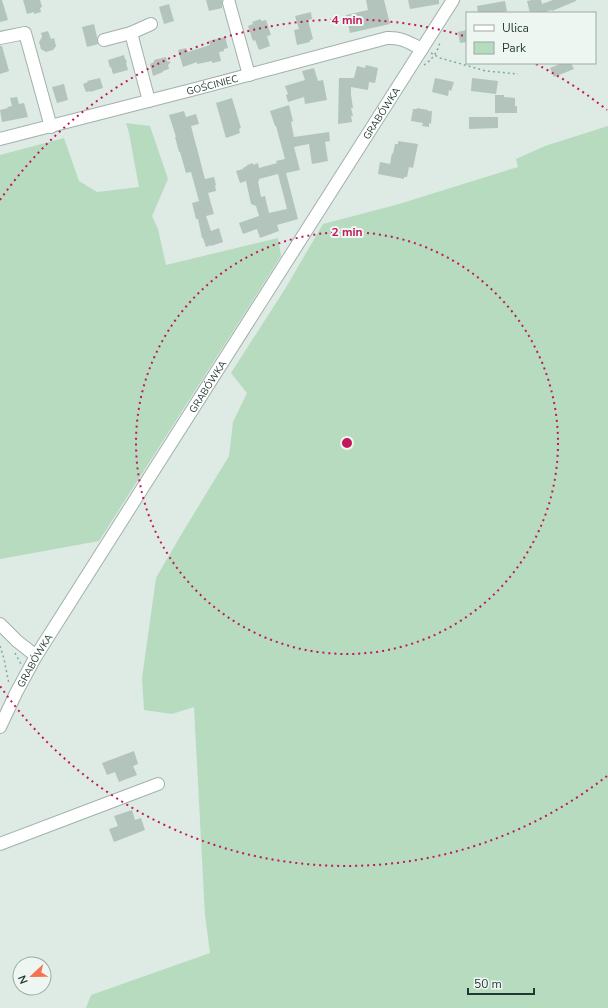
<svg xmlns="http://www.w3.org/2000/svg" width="608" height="1008" font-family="'Nunito Sans',sans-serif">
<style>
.green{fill:#b6dbbf}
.building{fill:#b3c4bd;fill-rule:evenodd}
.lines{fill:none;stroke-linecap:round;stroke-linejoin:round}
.minor-casing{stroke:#a1b1ab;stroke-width:14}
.path{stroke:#7ead9d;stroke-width:1.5;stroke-dasharray:2 3;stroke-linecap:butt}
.minor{stroke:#fff;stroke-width:12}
.ring{fill:none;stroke:#c2185b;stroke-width:2;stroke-dasharray:2 4}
.labels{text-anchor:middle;stroke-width:4;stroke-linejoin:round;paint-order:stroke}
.street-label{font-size:10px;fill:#1f3931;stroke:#eef6f2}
.centre{fill:#c2185b;stroke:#eef6f2;stroke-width:2}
.ring-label{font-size:12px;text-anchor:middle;font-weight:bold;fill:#c2185b;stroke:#eef6f2;stroke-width:4;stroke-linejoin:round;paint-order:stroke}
</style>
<rect width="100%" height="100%" fill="#deeae4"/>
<g class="green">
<polygon points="126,123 150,126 168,179 152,216 158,229 166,265 278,238 281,256 99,541 0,559 0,155 64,138 79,181 97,192 139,187 129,133"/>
<polygon points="608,126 608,1008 86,1008 91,995 210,953 205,915 194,707 172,714 144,710 142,678 156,578 181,535 229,456 233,422 247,393 231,373 285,289 323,224 399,204 518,167 516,159 545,146"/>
</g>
<g class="building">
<polygon points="0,0 2,0 8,20 0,22"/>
<polygon points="23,0 40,0 42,7 40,8 41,12 34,14 34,12 27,14"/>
<polygon points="206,0 222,0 222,8 209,11"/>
<polygon points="366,0 384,0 390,24 350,33 346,15 368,10"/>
<polygon points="408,0 439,0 439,4 410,9"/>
<polygon points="532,0 541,0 542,4 553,0 576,0 576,1 552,11 551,10 543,13 530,13 527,1"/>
<polygon points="505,1 507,11 499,13 478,13 477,6"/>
<polygon points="169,4 174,21 164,24 159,7"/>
<polygon points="311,12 312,19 308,20 313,39 310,40 310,42 297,45 294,30 299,29 295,16"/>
<polygon points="261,19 261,21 266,20 271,35 267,36 270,46 259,50 255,40 253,41 248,26 253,24 252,22"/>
<polygon points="94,24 97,37 97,41 98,44 87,47 82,27"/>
<polygon points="467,30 467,42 460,43 458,32"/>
<polygon points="48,31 51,39 54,38 56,46 53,50 46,52 41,49 39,42 42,37 41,33"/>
<polygon points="225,37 228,48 224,49 224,51 219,52 221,61 212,63 212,61 197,64 197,62 183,67 178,50 186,48 188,52 210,45 209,41"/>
<polygon points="0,46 2,46 9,71 0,74"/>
<polygon points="124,55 125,59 127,61 126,63 128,70 113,74 111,67 110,68 108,60"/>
<polygon points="166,57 167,61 171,62 168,65 169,69 163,71 163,72 153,76 150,64 154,62 154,60"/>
<polygon points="562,63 571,63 574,69 554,77 550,68"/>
<polygon points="366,65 378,68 375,83 369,82 368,90 351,87 351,95 353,108 351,108 353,116 351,116 352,122 338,124 339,78 354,78 357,66 365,68"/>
<polygon points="314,68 318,81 323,80 327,100 305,104 304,97 288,102 286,95 288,94 285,86 305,80 302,71"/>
<polygon points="100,78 103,88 90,92 90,91 86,92 83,84 88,82 87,81"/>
<polygon points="435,78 454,82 451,91 449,90 448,96 432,92"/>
<polygon points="472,78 498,81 496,94 471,91"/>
<polygon points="64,84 68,100 57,103 52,87"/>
<polygon points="495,95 504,95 504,97 515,98 515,106 517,106 517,113 495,113"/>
<polygon points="17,97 19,104 24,103 28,117 2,122 0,110 8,108 7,107 12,106 10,98"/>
<polygon points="232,98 241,128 239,129 240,133 226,138 216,103"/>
<path d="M289 105 293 121 291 122 294 137 329 132 330 141 325 142 328 161 312 164 309 144 294 147 300 170 286 173 298 219 277 225 279 231 260 238 257 229 243 234 239 223 259 216 256 206 251 204 246 181 240 183 236 171 243 169V168L247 166V165L253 163V165L258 163 259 168 277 163 276 161 285 159 276 126H275L270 111ZM278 174 287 209 269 213 265 196 261 197 258 181H259V179Z"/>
<polygon points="417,108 428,110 428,111 432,111 431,124 429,123 429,127 422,126 423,123 411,121 413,109 417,109"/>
<polygon points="184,111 186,117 196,114 199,124 191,126 205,179 214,177 216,185 215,186 216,191 208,193 214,214 206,216 211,231 219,228 223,242 211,246 211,245 206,247 203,238 202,238 198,219 196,219 192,203 199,201 191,172 186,173 180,152 179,152 175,137 176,137 169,115"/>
<polygon points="469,117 498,117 498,128 469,129"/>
<polygon points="398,141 418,144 413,168 409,167 407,177 404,177 404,179 378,174 380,162 390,164 392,153 393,154 395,144 398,144"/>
<polygon points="134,751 138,764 133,766 137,775 119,782 115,772 107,775 102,763"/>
<polygon points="132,810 135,820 141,818 145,830 114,842 109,829 118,826 114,816"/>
</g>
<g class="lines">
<g class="minor-casing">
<g id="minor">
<polyline points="229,3 249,75"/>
<polyline points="131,33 151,24"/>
<polyline points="0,38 25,33 51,127"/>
<polyline points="104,40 131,33 149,101"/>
<path id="s1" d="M0 139 199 88 387 38C402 37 409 43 422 49"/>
<polyline points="0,624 17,641 36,656"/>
<path id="s2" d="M0 727 16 693 36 656 154 470 453 0"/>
<polyline points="0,844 158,784"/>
</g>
</g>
<g class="path">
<polyline points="431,53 440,58 486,71 518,74"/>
<path d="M424 65C432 60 439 50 440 41"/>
<polyline points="0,646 4,659 9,684"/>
<polyline points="15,653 21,664"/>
</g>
<use href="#minor" class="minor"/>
</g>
<g class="ring">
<circle cx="347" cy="443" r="211"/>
<path d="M607 776A423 423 0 0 1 0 686M0 200A423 423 0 0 1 464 36M536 64A423 423 0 0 1 607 110"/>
</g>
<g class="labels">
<g class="street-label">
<text dy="4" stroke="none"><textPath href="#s1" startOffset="219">GOŚCINIEC</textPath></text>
<text dy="4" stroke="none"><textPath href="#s2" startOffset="723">GRABÓWKA</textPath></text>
<text dy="4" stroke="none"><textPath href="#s2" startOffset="399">GRABÓWKA</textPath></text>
<text dy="4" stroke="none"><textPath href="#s2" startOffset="75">GRABÓWKA</textPath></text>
</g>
</g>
<circle cx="347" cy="443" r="6" class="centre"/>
<g class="ring-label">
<text x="347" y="24">4 min</text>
<text x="347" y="236">2 min</text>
</g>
<rect x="466" y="12" width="130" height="52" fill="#eef6f2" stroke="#9baaa5"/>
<rect x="474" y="25" width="20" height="6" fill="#ffffff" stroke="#9baaa5"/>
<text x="502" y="32" font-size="12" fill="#1f3931">Ulica</text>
<rect x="474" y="42" width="20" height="12" fill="#b6dbbf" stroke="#9baaa5"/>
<text x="502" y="52" font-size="12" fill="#1f3931">Park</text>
<g transform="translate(32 976) rotate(248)"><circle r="19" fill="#eef6f2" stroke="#9baaa5"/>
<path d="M0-3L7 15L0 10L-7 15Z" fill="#f27453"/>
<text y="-6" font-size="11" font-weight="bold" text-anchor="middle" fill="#1f3931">N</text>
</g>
<path d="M468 988v6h66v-6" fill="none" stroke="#1f3931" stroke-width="2"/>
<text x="474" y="988" font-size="12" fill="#1f3931" stroke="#eef6f2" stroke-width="3" paint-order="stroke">50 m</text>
</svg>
